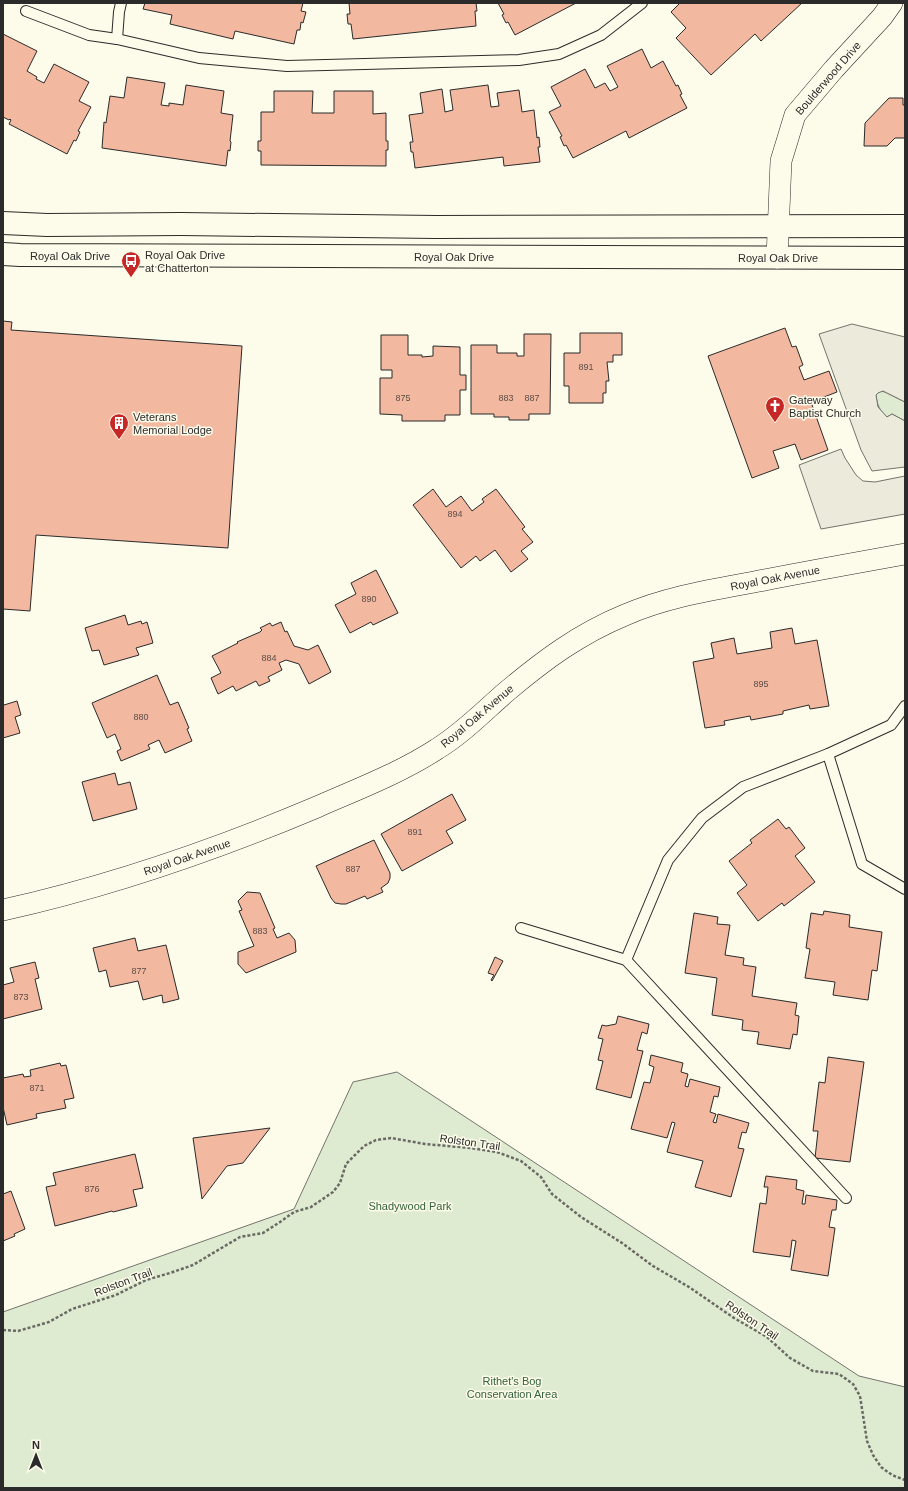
<svg xmlns="http://www.w3.org/2000/svg" width="908" height="1491" font-family="Arial,sans-serif">
<style>
.green{fill:#deebd1;stroke:#74746e}
.parking{fill:#eceadb;stroke:#74746e}
.building{fill:#f2b8a0;stroke:#2b2b2b}
.lines{fill:none;stroke-linecap:round;stroke-linejoin:round}
.lane-casing{stroke:#2b2b2b;stroke-width:12}
.street-casing{stroke:#2b2b2b;stroke-width:22}
.secondary-casing{stroke:#2b2b2b;stroke-width:24}
.path{stroke:#6a6964;stroke-width:2.5;stroke-dasharray:3 2;stroke-linecap:butt}
.lane{stroke:#fdfbea;stroke-width:10}
.street{stroke:#fdfbea;stroke-width:21}
.secondary{stroke:#fdfbea;stroke-width:22}
.labels{text-anchor:middle;stroke-width:3;stroke-linejoin:round;paint-order:stroke}
.number-label{font-size:9px;fill:#5d4e48}
.street-label{font-size:11px;fill:#2b2b2b;stroke:#fdfbea}
.poi-label{font-size:11px;fill:#2b2b2b;stroke:#fdfbea;text-anchor:start}
.park-label{font-size:11px;fill:#34623c;stroke:#fdfbea}
</style>
<rect width="100%" height="100%" fill="#fdfbea"/>
<g class="green">
<path d="M880 391 885 392 905 402V421L892 414 887 417C880 411 877 405 876 395Z"/>
<polygon points="397,1072 859,1376 905,1387 905,1488 3,1488 3,1312 294,1209 353,1082"/>
</g>
<g class="parking">
<polygon points="852,324 905,337 905,402 883,391 878,393 876,395 878,407 887,417 892,414 905,421 905,467 872,471 861,450 819,334"/>
<polygon points="841,449 845,458 856,475 863,481 875,482 905,476 905,514 821,529 799,465"/>
</g>
<g class="building">
<polygon points="145,3 303,3 301,11 306,12 303,23 301,22 300,30 297,30 294,44 235,31 233,39 170,24 172,15 143,9"/>
<polygon points="349,3 476,3 477,11 475,11 476,26 353,39 351,24 348,24 347,14 350,14"/>
<polygon points="498,3 576,3 515,35 508,22 506,23 502,15 504,14"/>
<polygon points="680,3 802,3 761,41 755,34 711,75 676,38 686,28 671,12"/>
<polygon points="3,34 37,51 27,71 37,77 36,79 44,83 54,64 89,82 79,101 91,107 78,131 80,132 76,141 74,140 67,154 9,124 11,120 10,119 9,120 3,117"/>
<polygon points="642,49 651,68 663,61 676,86 678,85 682,94 680,95 687,108 629,138 626,131 573,158 566,145 564,146 560,137 562,136 549,112 561,106 551,87 585,69 595,88 605,83 610,91 618,87 607,66"/>
<polygon points="127,77 165,83 161,105 169,106 169,103 183,105 186,85 224,91 221,113 233,115 230,141 231,142 230,151 228,150 226,166 102,148 104,122 106,123 110,96 124,98"/>
<polygon points="488,85 491,107 499,106 497,93 519,90 522,112 534,110 537,138 539,137 540,147 538,147 540,162 504,166 503,157 415,168 413,152 411,152 410,142 413,142 409,115 423,113 420,93 442,89 445,112 453,110 450,90"/>
<polygon points="274,91 313,91 312,113 334,113 334,91 373,91 373,114 386,113 386,141 388,141 388,150 386,150 386,166 261,165 261,151 258,151 258,141 261,141 261,112 274,112"/>
<polygon points="889,98 903,98 903,105 905,105 905,138 895,138 887,146 864,146 865,123"/>
<polygon points="3,321 12,322 11,330 242,346 228,548 36,535 30,611 3,609"/>
<polygon points="785,328 792,347 796,346 803,365 799,367 804,380 829,371 837,392 811,402 828,450 801,460 795,444 773,451 779,468 752,478 708,356"/>
<polygon points="580,333 622,333 622,355 613,355 613,362 607,362 609,381 606,381 606,393 603,393 603,403 569,403 569,386 564,386 564,353 580,353"/>
<polygon points="524,334 551,334 550,414 529,414 529,420 509,420 509,417 494,417 494,414 471,414 471,345 497,345 497,353 517,353 517,356 524,356"/>
<polygon points="381,335 408,335 408,355 422,355 422,357 433,356 433,346 460,347 460,375 466,375 466,390 460,390 460,415 445,415 445,421 402,421 402,415 380,414 380,378 392,378 392,370 381,370"/>
<polygon points="433,489 446,507 461,496 472,511 484,502 482,499 496,489 525,527 522,529 533,542 521,551 528,559 511,572 495,550 480,561 476,556 461,568 413,505"/>
<polygon points="376,570 398,613 373,625 371,622 350,633 335,605 356,594 351,583"/>
<polygon points="125,615 128,625 141,621 142,624 147,622 153,643 136,648 139,655 104,665 99,650 92,651 85,628"/>
<polygon points="281,622 285,632 287,631 294,646 308,650 318,645 331,672 309,684 299,664 286,660 279,663 282,670 268,677 270,681 259,686 256,681 236,691 233,686 218,694 211,678 221,673 212,656 238,643 237,642 260,632 262,630 260,628 270,623 272,626"/>
<polygon points="792,628 795,644 817,640 829,706 810,709 809,705 783,711 783,714 751,720 750,716 724,721 725,725 705,728 693,662 714,658 711,643 734,638 737,654 772,648 770,632"/>
<polygon points="157,675 170,705 178,702 189,728 187,729 192,741 165,753 159,740 148,745 150,749 121,761 117,751 121,749 115,734 107,738 92,703"/>
<polygon points="17,701 21,715 15,717 20,733 3,738 3,703 4,705"/>
<polygon points="115,773 118,785 130,782 137,809 93,821 82,782"/>
<polygon points="452,794 466,820 446,831 453,843 402,871 381,834"/>
<polygon points="778,819 786,829 789,827 805,848 795,856 815,882 784,906 782,903 758,921 737,893 747,885 729,861 752,843 750,840"/>
<polygon points="374,840 390,873 390,878 388,883 381,888 383,892 367,899 365,896 346,904 341,904 335,903 331,898 316,866"/>
<polygon points="247,892 260,893 275,928 273,929 277,938 289,933 295,940 296,952 246,973 238,964 238,952 254,946 239,911 242,910 238,901"/>
<polygon points="824,911 850,915 849,927 882,932 877,971 872,970 868,1000 833,995 835,982 805,978 810,949 806,948 811,913 823,915"/>
<polygon points="694,913 718,917 717,924 730,925 725,955 744,958 743,965 756,967 752,996 797,1003 795,1015 799,1016 797,1035 793,1034 790,1049 757,1044 759,1032 742,1030 743,1020 712,1015 717,978 685,973"/>
<polygon points="135,938 138,951 166,945 179,999 163,1003 162,995 143,1000 138,981 110,987 106,970 99,972 93,948"/>
<polygon points="495,957 503,961 492,981 491,980 494,975 488,973"/>
<polygon points="35,962 39,978 35,979 42,1009 3,1019 3,985 14,982 10,968"/>
<polygon points="618,1016 649,1024 647,1034 642,1032 637,1050 643,1051 631,1098 596,1089 603,1061 598,1060 603,1039 598,1038 602,1025 606,1026 616,1024"/>
<polygon points="651,1055 683,1063 681,1072 688,1074 685,1086 688,1087 690,1079 720,1087 718,1097 714,1096 710,1112 716,1114 713,1122 716,1123 718,1114 749,1123 746,1133 742,1132 738,1148 744,1149 731,1197 695,1187 703,1161 667,1152 675,1123 672,1122 667,1138 631,1129 644,1082 650,1083 654,1067 649,1065"/>
<polygon points="828,1057 864,1062 850,1162 815,1158 818,1131 813,1131 819,1082 825,1083"/>
<polygon points="60,1063 61,1066 66,1065 74,1098 64,1100 66,1108 36,1114 37,1118 7,1125 3,1107 3,1078 23,1074 24,1077 31,1076 30,1070"/>
<polygon points="270,1128 243,1163 227,1166 202,1199 193,1138"/>
<polygon points="135,1154 143,1188 133,1190 137,1206 113,1212 112,1211 55,1226 46,1187 56,1185 53,1173"/>
<polygon points="766,1176 797,1180 796,1189 804,1191 802,1204 805,1204 806,1195 837,1200 836,1210 832,1210 829,1227 835,1228 828,1276 791,1270 796,1241 792,1240 790,1257 753,1252 760,1203 766,1204 768,1187 764,1187"/>
<polygon points="11,1191 25,1229 14,1234 15,1236 3,1241 3,1194"/>
</g>
<g class="lines">
<g class="lane-casing">
<g id="lane">
<polyline points="26,11 89,35 117,39 199,58 287,66 519,60 559,54 601,35 642,3"/>
<polyline points="117,39 119,12 121,3"/>
<polyline points="828,754 862,864 905,889"/>
<polyline points="521,928 626,960 846,1198"/>
<polyline points="626,960 668,860 702,818 743,787 828,754 891,725 905,706"/>
</g>
</g>
<g class="street-casing">
<g id="street">
<polyline points="777,258 781,161 795,115 834,69 882,17 892,3"/>
<path d="M3 910C111 886 215 850 317 807 358 789 400 773 437 749 463 733 483 712 506 692 544 660 579 634 625 615 666 597 711 590 754 582 805 572 855 563 905 554"/>
</g>
</g>
<g class="secondary-casing">
<g id="secondary">
<polyline points="3,223 47,225 181,224 436,227 905,226"/>
<polyline points="3,254 20,255 905,258"/>
</g>
</g>
<polyline class="path" points="3,1330 18,1331 49,1322 72,1309 116,1295 146,1280 170,1273 193,1265 240,1237 263,1233 280,1222 294,1212 311,1207 333,1192 340,1183 346,1164 364,1146 376,1140 391,1138 425,1144 471,1148 497,1152 521,1161 541,1177 552,1194 581,1217 622,1243 653,1266 689,1287 734,1318 767,1337 790,1358 813,1371 839,1374 853,1384 860,1396 867,1441 873,1455 881,1467 892,1475 905,1480"/>
<use href="#lane" class="lane"/>
<use href="#street" class="street"/>
<use href="#secondary" class="secondary"/>
</g>
<defs>
<g id="bus-pin" transform="scale(1)"><path d="M0 17L-7.5 6A9.5 9.5 0 1 1 7.5 6Z" fill="#c62828" stroke="#fdfbea"/><path d="M-5-6H5V4H4V6H2V4H-2V6H-4V4H-5ZM-3.5-4V0h7V-4ZM-3.5 1.2v1.5H-2V1.2ZM2 1.2v1.5H3.5V1.2Z" fill="#fff"/></g>
<g id="church-pin" transform="scale(1)"><path d="M0 17L-7.5 6A9.5 9.5 0 1 1 7.5 6Z" fill="#c62828" stroke="#fdfbea"/><path d="M-1.2-6h2.4v3.5h3.3v2.4h-3.3V6h-2.4V-.1h-3.3v-2.4h3.3Z" fill="#fff"/></g>
<g id="building-pin" transform="scale(1)"><path d="M0 17L-7.5 6A9.5 9.5 0 1 1 7.5 6Z" fill="#c62828" stroke="#fdfbea"/><path d="M-4-6H4V6H1V3H-1V6H-4ZM-2.5-4.3h1.7v1.8h-1.7ZM.8-4.3h1.7v1.8H.8ZM-2.5-1h1.7V.8h-1.7ZM.8-1h1.7V.8H.8Z" fill="#fff"/></g>
</defs>
<g fill-rule="evenodd">
<use href="#bus-pin" x="131" y="261"/>
<use href="#church-pin" x="775" y="406"/>
<use href="#building-pin" x="119" y="423"/>
</g>
<g class="labels">
<g class="number-label">
<text x="586" y="370">891</text>
<text x="403" y="401">875</text>
<text x="506" y="401">883</text>
<text x="532" y="401">887</text>
<text x="455" y="517">894</text>
<text x="369" y="602">890</text>
<text x="269" y="661">884</text>
<text x="761" y="687">895</text>
<text x="141" y="720">880</text>
<text x="415" y="835">891</text>
<text x="353" y="872">887</text>
<text x="260" y="934">883</text>
<text x="139" y="974">877</text>
<text x="21" y="1000">873</text>
<text x="37" y="1091">871</text>
<text x="92" y="1192">876</text>
</g>
<g class="street-label">
<text transform="translate(828 78) rotate(-49)" y="4">Boulderwood Drive</text>
<text x="70" y="260">Royal Oak Drive</text>
<text x="454" y="261">Royal Oak Drive</text>
<text x="778" y="262">Royal Oak Drive</text>
<text transform="translate(775 578) rotate(-11)" y="4">Royal Oak Avenue</text>
<text transform="translate(477 716) rotate(-40)" y="4">Royal Oak Avenue</text>
<text transform="translate(187 857) rotate(-19)" y="4">Royal Oak Avenue</text>
<text transform="translate(470 1142) rotate(8)" y="4">Rolston Trail</text>
<text transform="translate(123 1282) rotate(-21)" y="4">Rolston Trail</text>
<text transform="translate(752 1320) rotate(34)" y="4">Rolston Trail</text>
</g>
<g class="poi-label">
<text x="145" y="259">Royal Oak Drive<tspan x="145" dy="13">at Chatterton</tspan></text>
<text x="789" y="404">Gateway<tspan x="789" dy="13">Baptist Church</tspan></text>
<text x="133" y="421">Veterans<tspan x="133" dy="13">Memorial Lodge</tspan></text>
</g>
<g class="park-label">
<text x="410" y="1210">Shadywood Park</text>
<text x="512" y="1385">Rithet's Bog<tspan x="512" dy="13">Conservation Area</tspan></text>
</g>
</g>
<rect width="908" height="1491" fill="none" stroke="#2b2b2b" stroke-width="8"/>
<g transform="translate(36 1455)" stroke="#fdfbea" stroke-width="3" paint-order="stroke">
<path d="M0-3L7 15L0 10L-7 15Z" fill="#2b2b2b"/>
<text y="-6" font-size="11" font-weight="bold" text-anchor="middle" fill="#2b2b2b">N</text>
</g>
</svg>
